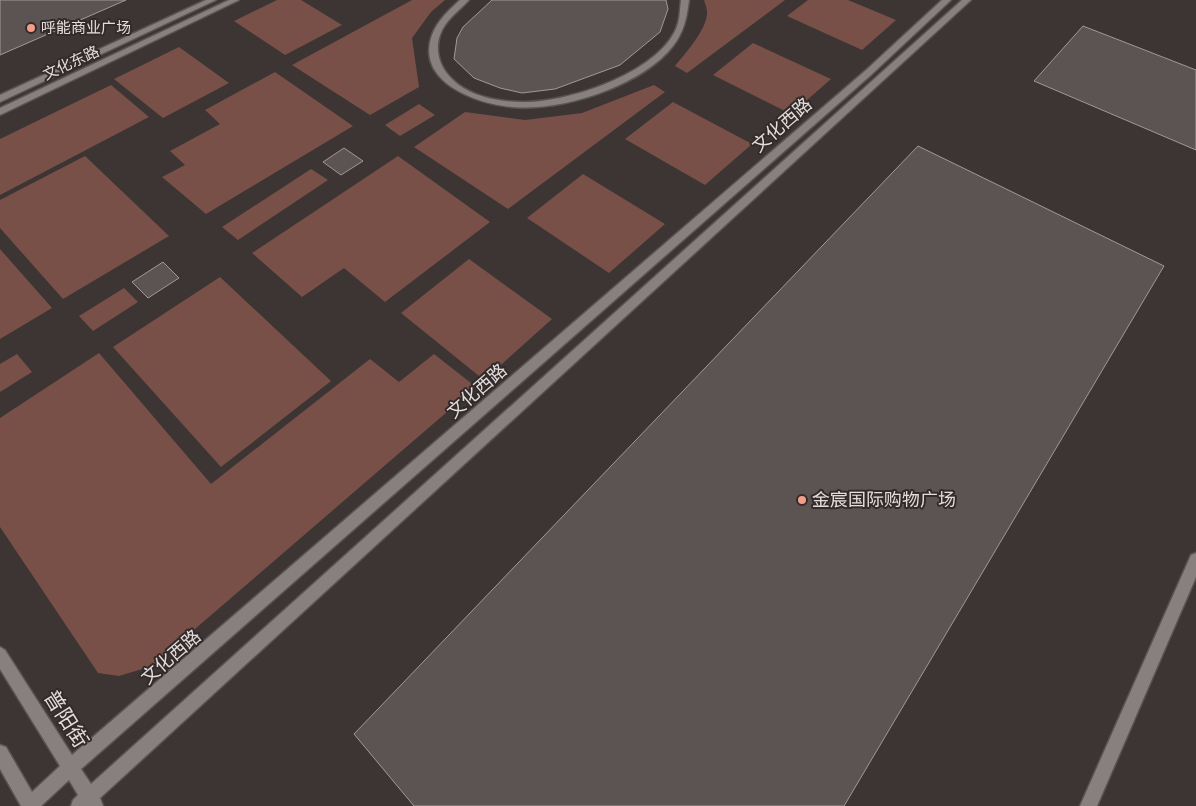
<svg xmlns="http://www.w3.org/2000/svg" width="1196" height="806" font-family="Barlow,'Noto Sans SC',sans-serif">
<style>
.green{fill:#785047}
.building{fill:#5c5453;stroke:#a19997}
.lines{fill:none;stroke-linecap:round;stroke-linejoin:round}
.minor-casing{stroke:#585351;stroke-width:3}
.minor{fill:#88807f;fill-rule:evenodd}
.poi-dot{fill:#f49e8a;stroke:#322b2a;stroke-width:2}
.labels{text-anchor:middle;stroke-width:4;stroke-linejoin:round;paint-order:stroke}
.far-poi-label{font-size:15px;fill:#e2dddc;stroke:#322b2a;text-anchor:start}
.far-street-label{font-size:15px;fill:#e2dddc;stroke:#322b2a}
.street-label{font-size:18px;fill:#e2dddc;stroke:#322b2a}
.poi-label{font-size:18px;fill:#e2dddc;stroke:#322b2a;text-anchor:start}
.near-street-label{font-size:21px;fill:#e2dddc;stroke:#322b2a}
</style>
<rect width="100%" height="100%" fill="#3c3534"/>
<g class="green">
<polygon points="277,0 301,0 342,25 285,55 234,21"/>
<polygon points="412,0 445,0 431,12 412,38 419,87 370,115 292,65"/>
<path d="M704 0H785L687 73 675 66C685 54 708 28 707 12 707 8 705 4 704 0Z"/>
<polygon points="808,0 848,0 896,20 862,50 787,16"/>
<polygon points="753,43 831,79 791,114 713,75"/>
<polygon points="179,47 229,83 163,118 114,79"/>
<polygon points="275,72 353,126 206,214 162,177 185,165 170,151 220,124 205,110"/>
<polygon points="111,85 149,117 0,195 0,139"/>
<polygon points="654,85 665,92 508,209 414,147 465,112 525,120 582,113"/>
<polygon points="673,102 752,144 705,185 625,139"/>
<polygon points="419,104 435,115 400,136 385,125"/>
<polygon points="85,156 169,236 63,299 0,228 0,200"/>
<polygon points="398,156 490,222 385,302 344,268 302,297 252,253"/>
<polygon points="311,169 328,180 238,240 222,227"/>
<polygon points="583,174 665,224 609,273 527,218"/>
<polygon points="0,249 52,308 0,339"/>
<polygon points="469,259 552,319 484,380 401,313"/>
<polygon points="220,277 331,381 221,467 113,347"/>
<polygon points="124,288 138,302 93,331 79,316"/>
<polygon points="99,353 211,484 370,359 399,382 434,354 476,387 152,666 119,676 98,673 0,527 0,418"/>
<polygon points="17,354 32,372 0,392 0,364"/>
</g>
<g class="building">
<polygon points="0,0 126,0 0,55"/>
<polygon points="492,0 666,0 668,9 660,32 620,65 555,89 522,93 500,88 474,78 454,59 457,38 463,27"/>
<polygon points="1083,26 1196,70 1196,150 1034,81"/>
<polygon points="918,146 1164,266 844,806 414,806 354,734"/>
<polygon points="344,148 363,161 341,175 323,162"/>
<polygon points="163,262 179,278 148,298 132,282"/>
</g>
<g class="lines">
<g class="minor-casing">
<g id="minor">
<polygon points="206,0 216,0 0,102 0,95"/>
<polygon points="229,0 239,0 0,115 0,108"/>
<path d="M460 0H469C459 11 445 20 440 35 435 49 439 66 450 77 467 96 498 102 523 102 568 103 665 71 678 23 680 16 680 7 681 0H689C687 17 684 32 673 46 642 86 561 112 512 107 477 104 415 82 432 35 437 21 449 10 460 0Z"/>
<polygon points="942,0 951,0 871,75 81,769 91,784 962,0 971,0 100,798 103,806 71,806 73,800 78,795 69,780 41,806 21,806 0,769 0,745 6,747 32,792 60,766 0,669 0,647 5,650 72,755 865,71"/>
<polygon points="1196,553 1196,577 1097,806 1080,806 1191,555"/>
</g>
</g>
<use href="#minor" class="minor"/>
</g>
<g class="poi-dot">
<circle cx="31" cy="28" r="5"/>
<circle cx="802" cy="500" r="5"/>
</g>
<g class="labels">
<g class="far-poi-label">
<text x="41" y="33">呼能商业广场</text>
</g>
<g class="far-street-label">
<text transform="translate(71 63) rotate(-25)" y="5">文化东路</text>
</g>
<g class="street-label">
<text transform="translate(782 125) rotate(-41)" y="6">文化西路</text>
<text transform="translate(477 391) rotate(-41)" y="6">文化西路</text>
<text transform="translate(171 657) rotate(-41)" y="6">文化西路</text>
</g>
<g class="poi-label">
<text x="812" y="506">金宸国际购物广场</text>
</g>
<g class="near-street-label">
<text transform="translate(66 719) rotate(58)" y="7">普阳街</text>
</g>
</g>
</svg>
